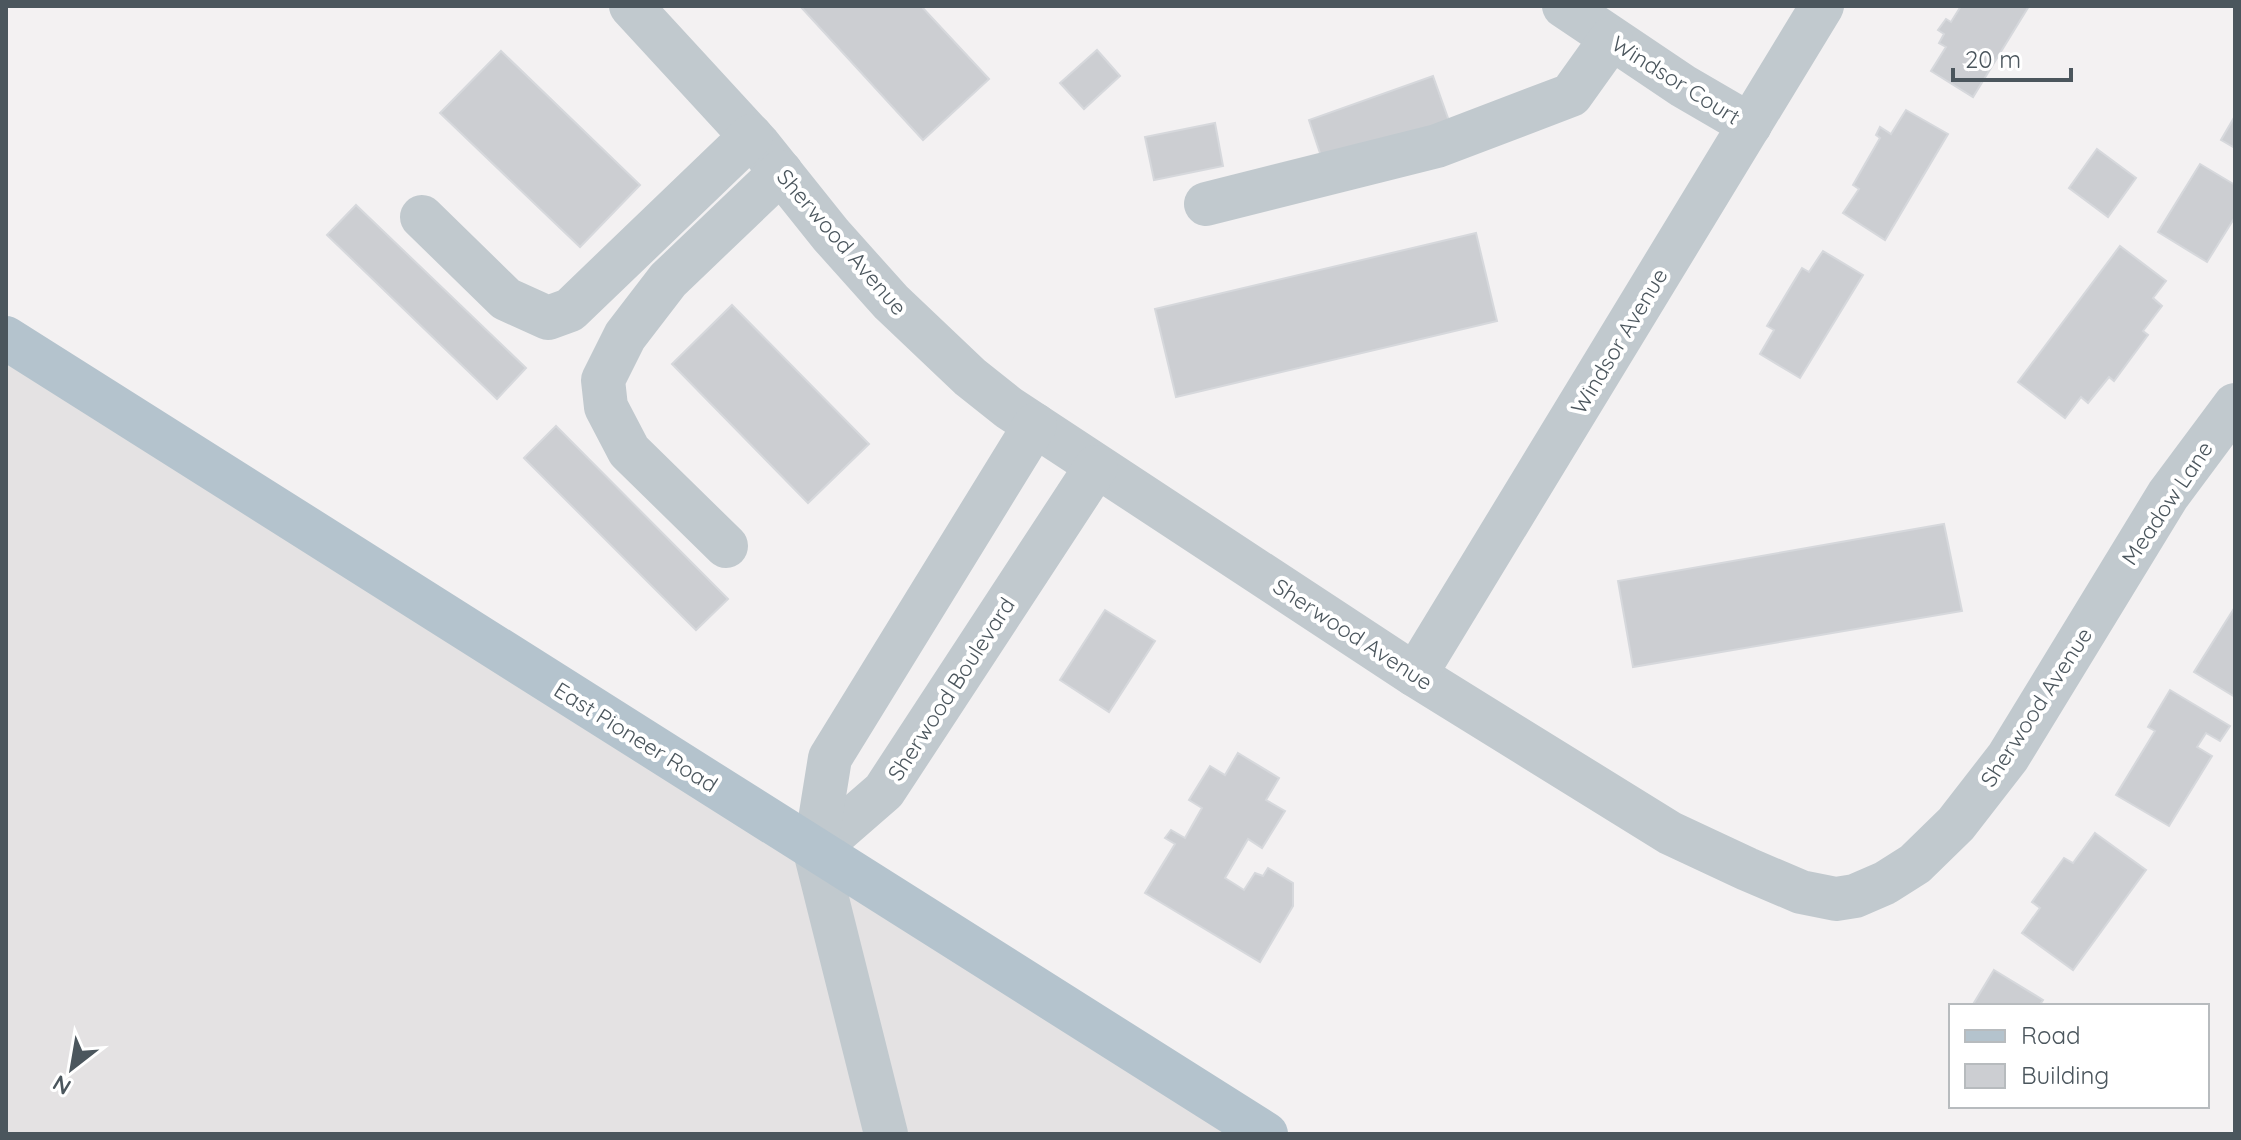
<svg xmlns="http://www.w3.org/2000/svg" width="2241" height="1140" font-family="Quicksand,sans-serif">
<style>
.education{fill:#e4e2e3}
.building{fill:#ccced2;stroke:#d6d8dc;stroke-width:2}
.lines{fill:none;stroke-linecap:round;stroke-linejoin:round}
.minor{stroke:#c1c9ce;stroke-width:44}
.major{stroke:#b4c3cd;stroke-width:44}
.labels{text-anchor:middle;stroke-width:8;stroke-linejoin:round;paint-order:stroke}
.street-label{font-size:22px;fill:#4b565d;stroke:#fff}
</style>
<rect width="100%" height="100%" fill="#f3f1f2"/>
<polygon class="education" points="6,340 1268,1134 6,1134"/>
<g class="building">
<polygon points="800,6 921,6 989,79 923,140"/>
<polygon points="1961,6 2029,6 1973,97 1931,71 1946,47 1939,43 1944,34 1938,30 1946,19 1951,22"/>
<polygon points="1097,50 1120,76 1084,109 1060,83"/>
<polygon points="501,51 640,185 580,247 440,113"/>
<polygon points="1433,76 1449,121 1324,165 1309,120"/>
<polygon points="1906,110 1948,134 1885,240 1843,213 1859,189 1853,185 1880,138 1876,135 1880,127 1891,134"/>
<polygon points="2235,116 2235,148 2221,140"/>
<polygon points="1215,123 1223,166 1154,180 1145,137"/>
<polygon points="2097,149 2136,178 2108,217 2069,188"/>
<polygon points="2200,164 2235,185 2235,217 2207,262 2158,232"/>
<polygon points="356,205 526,368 497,399 327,235"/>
<polygon points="1476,233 1497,321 1176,397 1155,309"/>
<polygon points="2120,246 2166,281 2153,298 2162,306 2143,331 2148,335 2114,381 2109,377 2088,403 2081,397 2065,418 2018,382"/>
<polygon points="1823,251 1863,275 1800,378 1760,354 1774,330 1767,326 1802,268 1809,272"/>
<polygon points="732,305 869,444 808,503 672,364"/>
<polygon points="556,426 728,599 696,630 524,458"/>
<polygon points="1944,524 1962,611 1633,667 1618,581"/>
<polygon points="2235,607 2235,697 2194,672"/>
<polygon points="1105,610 1155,641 1109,712 1060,680"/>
<polygon points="2170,690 2230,726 2220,741 2206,733 2197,747 2212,756 2169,826 2116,795 2155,731 2148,727"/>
<polygon points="1238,753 1279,778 1266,800 1285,811 1262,848 1248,839 1225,878 1244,890 1255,873 1263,876 1268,868 1293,883 1293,906 1260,962 1145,893 1175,844 1165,838 1171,830 1185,838 1202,808 1189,800 1210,766 1225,775"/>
<polygon points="2095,833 2146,870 2073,970 2022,933 2040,908 2032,902 2064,858 2073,863"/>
<polygon points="1994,970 2043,1000 2039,1006 1972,1006"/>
</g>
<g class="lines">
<g class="minor">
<polyline points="631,6 759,145 831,235 891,302 970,377 1009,408 1415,675 1670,833 1747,869 1801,892 1836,899 1855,896 1885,883 1915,864 1956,824 2008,757 2168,495 2235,405"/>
<polyline points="1564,6 1683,86 1750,125"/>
<polyline points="1206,204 1437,146 1571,95 1611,39"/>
<polyline points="422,217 506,299 548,318 570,310 751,136"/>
<polyline points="726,546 629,451 606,407 603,380 625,336 668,280 781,172"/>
<polyline points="1415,675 1822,6"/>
<polyline points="815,851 884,791 1096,467"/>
<polyline points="886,1134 815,851 830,758 1035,425"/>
</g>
<polyline class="major" points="6,338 1266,1134"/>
</g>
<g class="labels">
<g class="street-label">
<text transform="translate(1676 80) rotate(32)" y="8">Windsor Court</text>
<text transform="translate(842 242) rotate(49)" y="8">Sherwood Avenue</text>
<text transform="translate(1619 341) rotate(-59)" y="8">Windsor Avenue</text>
<text transform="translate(2167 503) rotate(-56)" y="8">Meadow Lane</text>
<text transform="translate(1353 634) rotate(33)" y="8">Sherwood Avenue</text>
<text transform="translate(951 689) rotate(-57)" y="8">Sherwood Boulevard</text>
<text transform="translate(2036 707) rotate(-57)" y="8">Sherwood Avenue</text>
<text transform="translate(636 737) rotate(32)" y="8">East Pioneer Road</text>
</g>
</g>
<rect width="2241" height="1140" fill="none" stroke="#4b565d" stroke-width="16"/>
<rect x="1949" y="1004" width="260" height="104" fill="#ffffff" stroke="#b7bbbe" stroke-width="2"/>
<rect x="1965" y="1030" width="40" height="12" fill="#b4c3cd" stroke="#b7bbbe" stroke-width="2"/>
<text x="2021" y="1044" font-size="24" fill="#4b565d">Road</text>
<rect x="1965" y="1064" width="40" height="24" fill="#ccced2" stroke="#b7bbbe" stroke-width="2"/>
<text x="2021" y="1084" font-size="24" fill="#4b565d">Building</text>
<g transform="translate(72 1068) rotate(211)" stroke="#ffffff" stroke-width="6" paint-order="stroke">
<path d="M0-6L14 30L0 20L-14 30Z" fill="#4b565d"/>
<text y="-12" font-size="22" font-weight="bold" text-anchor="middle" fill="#4b565d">N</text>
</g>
<path d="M1953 68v12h118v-12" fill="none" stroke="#4b565d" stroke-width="4"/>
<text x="1965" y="68" font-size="24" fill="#4b565d" stroke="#ffffff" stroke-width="6" paint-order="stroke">20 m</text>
</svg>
